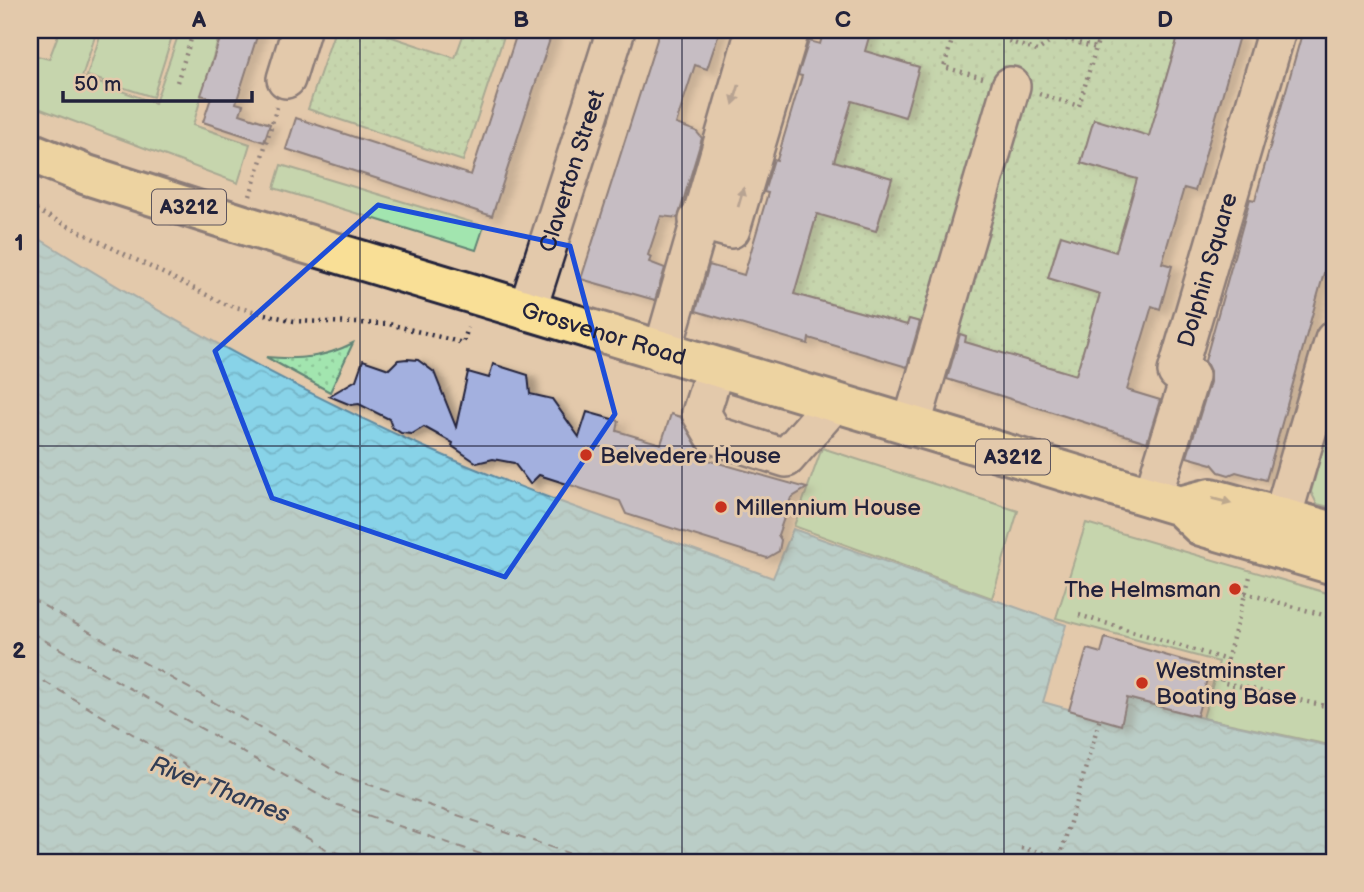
<svg xmlns="http://www.w3.org/2000/svg" width="1364" height="892" font-family="'Balsamiq Sans',sans-serif">
<style>
.green{fill:#a2e5af;stroke:#628475;stroke-width:2}
.garden{fill:url(#garden-dots);stroke:#628475;stroke-width:2}
.water{fill:url(#water-waves);stroke:#5f8ca3;stroke-width:2}
.lines{fill:none;stroke-linecap:round;stroke-linejoin:round}
.ferry{stroke:#313d55;stroke-width:2;stroke-dasharray:9 7;stroke-linecap:butt}
.building{fill:#a3b0df;stroke:#22223b;stroke-width:2;filter:url(#shadow)}
.minor-casing{stroke:#22223b;stroke-width:42}
.highway-casing{stroke:#22223b;stroke-width:44}
.path{stroke:#22223b;stroke-width:4.5;stroke-dasharray:2 5;stroke-linecap:butt}
.minor{stroke:#e3c9ab;stroke-width:37}
.highway{stroke:#f9df96;stroke-width:38}
.oneway{fill:#827673}
.oneway2{fill:#8e8068}
.marked{fill:none;stroke:#1d4ed8;stroke-width:5;stroke-linejoin:round}
.grid{fill:none;stroke:#22223b;stroke-width:2;stroke-opacity:0.55}
.poi-dot{fill:#c8321e;stroke:#e3c9ab;stroke-width:2.5}
.labels{text-anchor:middle;stroke-width:6;stroke-linejoin:round;paint-order:stroke}
.shield{fill:#e3c9ab;stroke:#5c545d;stroke-width:2}
.shield-label{font-size:21px;font-weight:bold;fill:#22223b}
.street-label{font-size:23px;fill:#22223b;stroke:#e3c9ab}
.poi-label{font-size:23px;fill:#22223b;stroke:#e3c9ab;text-anchor:start}
.water-label{font-size:24px;font-style:italic;fill:#313d55;stroke:#e3c9ab}
.neatline{fill:none;stroke:#22223b;stroke-width:2.5}
.grid-label{font-size:23px;text-anchor:middle;font-weight:bold;fill:#22223b}
</style>
<defs>
<pattern id="garden-dots" width="8" height="8" patternUnits="userSpaceOnUse" patternTransform="scale(1.75)"><rect width="8" height="8" fill="#a2e5af"/><path d="M2 2h.1M6 6h.1" fill="none" stroke="#8bc497" stroke-width="1.8" stroke-linecap="round"/></pattern>
<pattern id="water-waves" width="16" height="10" patternUnits="userSpaceOnUse" patternTransform="scale(1.75)"><rect width="16" height="10" fill="#88d3e8"/><path d="M0 5q4-4 8 0t8 0" fill="none" stroke="#75b5c8"/></pattern>
<filter id="shadow"><feDropShadow dx="8" dy="4.5" stdDeviation="3.5" flood-color="#0004"/></filter>
</defs>
<rect width="100%" height="100%" fill="#e3c9ab"/>
<filter id="ink" filterUnits="userSpaceOnUse"><feTurbulence type="fractalNoise" baseFrequency=".0143" numOctaves="2"/><feDisplacementMap in="SourceGraphic" scale="14" xChannelSelector="R" yChannelSelector="G"/><feConvolveMatrix kernelMatrix="1 2 1 2 8 2 1 2 1" color-interpolation-filters="sRGB"/></filter>
<g filter="url(#ink)">
<g class="green">
<polygon points="60,30 87,30 96,33 82,77 155,103 180,30 221,30 193,125 250,144 238,183 30,105 30,54 49,59"/>
<polygon points="102,30 174,30 153,97 87,76"/>
<polygon points="281,165 484,226 476,250 274,188"/>
<polygon points="1334,409 1334,508 1317,504 1311,492"/>
<polygon points="822,448 1018,511 992,598 794,526"/>
<polygon points="1086,523 1334,595 1334,746 1203,718 1219,662 1056,618"/>
</g>
<g class="garden">
<polygon points="335,30 371,30 455,58 465,30 506,30 463,161 308,109"/>
<polygon points="871,30 1180,30 1148,141 1130,130 1094,120 1081,163 1117,173 1140,171 1114,257 1095,245 1060,236 1048,278 1083,288 1102,286 1076,375 965,342 966,336 909,319 907,325 794,294 819,207 840,220 876,231 892,179 855,167 832,169 854,92 904,117 919,67 890,59 861,63"/>
<path d="M353 343 330 392 266 357C298 360 324 358 353 343Z"/>
</g>
<path class="water" d="M30 233C156 312 295 390 431 450 542 499 659 536 773 578L793 529 1066 625 1043 702 1100 718 1127 698 1214 721 1334 747V862H30Z"/>
<g class="lines">
<g class="ferry">
<polyline points="30,598 344,776 594,862"/>
<polyline points="30,632 335,804 504,862"/>
<polyline points="30,673 326,849 368,862"/>
</g>
</g>
<g class="building">
<polygon points="223,30 259,30 236,103 243,105 240,114 270,124 264,142 203,122 211,98 201,95"/>
<polygon points="518,30 553,30 492,216 286,149 296,118 471,175"/>
<polygon points="660,30 720,30 707,69 695,65 676,124 696,131 702,138 678,218 661,216 648,255 651,257 649,262 665,268 655,300 581,279"/>
<polygon points="824,30 871,30 865,51 919,67 905,117 852,101 834,161 892,178 876,231 817,214 794,294 907,325 909,319 920,322 907,367 809,338 808,344 696,311 709,265 744,275 768,193 764,192 774,159 777,160 802,76 798,75 809,41 820,44"/>
<polygon points="1180,30 1217,30 1239,36 1195,191 1184,188 1162,263 1172,266 1160,309 1152,306 1127,390 1160,400 1147,442 947,379 960,334 966,336 965,342 1076,375 1100,294 1048,278 1061,235 1116,252 1137,179 1081,163 1094,119 1149,136"/>
<polygon points="1303,30 1334,30 1334,237 1266,480 1236,472 1229,475 1219,472 1212,464 1187,457 1210,382 1210,371 1205,361 1250,199 1255,200"/>
<polygon points="407,359 418,360 434,372 456,427 468,372 489,378 493,364 528,375 530,394 552,399 579,437 587,412 619,421 617,431 661,444 671,414 681,417 704,459 807,488 791,498 778,535 781,540 779,551 767,558 626,514 620,501 539,475 530,484 514,463 493,459 477,463 452,446 453,443 424,427 412,434 401,433 392,427 389,419 359,404 351,405 329,396 356,380 363,360 389,369 398,360"/>
<polygon points="1105,638 1210,668 1197,716 1127,698 1121,725 1069,710 1087,649 1101,653"/>
</g>
<g class="lines">
<g class="minor-casing">
<g id="minor">
<polyline points="286,79 301,30"/>
<polyline points="698,220 731,229 790,30"/>
<path id="s1" d="M527 311 616 30"/>
<polyline points="662,353 755,30"/>
<polyline points="715,369 701,413 714,435 786,458 833,404"/>
<polyline points="911,427 1011,86"/>
<path id="s2" d="M1152 498 1190 376 1177 372 1277 30"/>
<polyline points="1282,518 1334,340"/>
</g>
</g>
<g class="highway-casing">
<g id="highway">
<path id="s3" d="M30 152 87 175 247 226 1180 506 1201 526 1334 565"/>
<polyline points="1180,506 1211,498 1334,532"/>
</g>
</g>
<g class="path">
<polyline points="955,30 944,67 983,78"/>
<polyline points="1000,30 1008,41 1037,51 1050,42 1054,30"/>
<polyline points="1052,35 1096,48"/>
<polyline points="177,82 194,30"/>
<polyline points="1039,94 1079,106 1101,30"/>
<polyline points="250,196 277,107"/>
<polyline points="30,207 227,305 294,321 389,324 463,343 468,328"/>
<polyline points="1245,593 1334,618"/>
<polyline points="1079,615 1227,660 1221,682 1334,708"/>
<polyline points="1227,660 1251,573"/>
<polyline points="1021,848 1082,862"/>
<polyline points="1060,857 1100,718"/>
</g>
<use href="#minor" class="minor"/>
<use href="#highway" class="highway"/>
</g>
<defs><path id="oneway-solid" d="M-6-.8H1V-3.2L6.5 0L1 3.2V.8H-6Z" transform="scale(1.75)"/></defs>
<g class="oneway">
<use href="#oneway-solid" transform="translate(736 95) rotate(107)"/>
<use href="#oneway-solid" transform="translate(741 197) rotate(-74)"/>
</g>
<use class="oneway2" href="#oneway-solid" transform="translate(1222 501) rotate(15)"/>
</g>
<path d="M0 0H1364V892H0ZM378 205 570 246 615 414 505 577 272 498 215 351Z" fill="#e3c9ab" fill-opacity=".55" fill-rule="evenodd"/>
<path class="marked" d="M378 205 570 246 615 414 505 577 272 498 215 351Z"/>
<path class="grid" d="M360 30V862M682 30V862M1004 30V862M30 446H1334"/>
<g class="poi-dot">
<circle cx="586" cy="455" r="7"/>
<circle cx="721" cy="507" r="7"/>
<circle cx="1235" cy="589" r="7"/>
<circle cx="1142" cy="683" r="7"/>
</g>
<g class="labels">
<g class="shield">
<rect x="152" y="189.5" width="74" height="35" rx="5"/>
<rect x="976" y="439.5" width="74" height="35" rx="5"/>
</g>
<g class="shield-label">
<text x="189" y="214">A3212</text>
<text x="1013" y="464">A3212</text>
</g>
<g class="street-label">
<text dy="8" stroke="none"><textPath href="#s1" startOffset="147">Claverton Street</textPath></text>
<text dy="8" stroke="none"><textPath href="#s2" startOffset="248">Dolphin Square</textPath></text>
<text dy="8" stroke="none"><textPath href="#s3" startOffset="602">Grosvenor Road</textPath></text>
</g>
<g class="poi-label">
<text x="600" y="463">Belvedere House</text>
<text x="735" y="515">Millennium House</text>
<text x="1221" y="597" text-anchor="end">The Helmsman</text>
<text x="1156" y="678">Westminster<tspan x="1156" dy="26">Boating Base</tspan></text>
</g>
<g class="water-label">
<text transform="translate(220 789) rotate(21)" y="8">River Thames</text>
</g>
</g>
<rect width="1364" height="892" fill="none" stroke="#e3c9ab" stroke-width="77"/>
<path d="M63 91v10h189v-10" fill="none" stroke="#22223b" stroke-width="3.5"/>
<text x="74" y="91" font-size="21" fill="#22223b" stroke="#e3c9ab" stroke-width="5" paint-order="stroke">50 m</text>
<rect x="38" y="38" width="1288" height="816" class="neatline"/>
<g class="grid-label">
<text x="199" y="27">A</text>
<text x="521" y="27">B</text>
<text x="843" y="27">C</text>
<text x="1165" y="27">D</text>
<text x="19" y="250">1</text>
<text x="19" y="658">2</text>
</g>
</svg>
